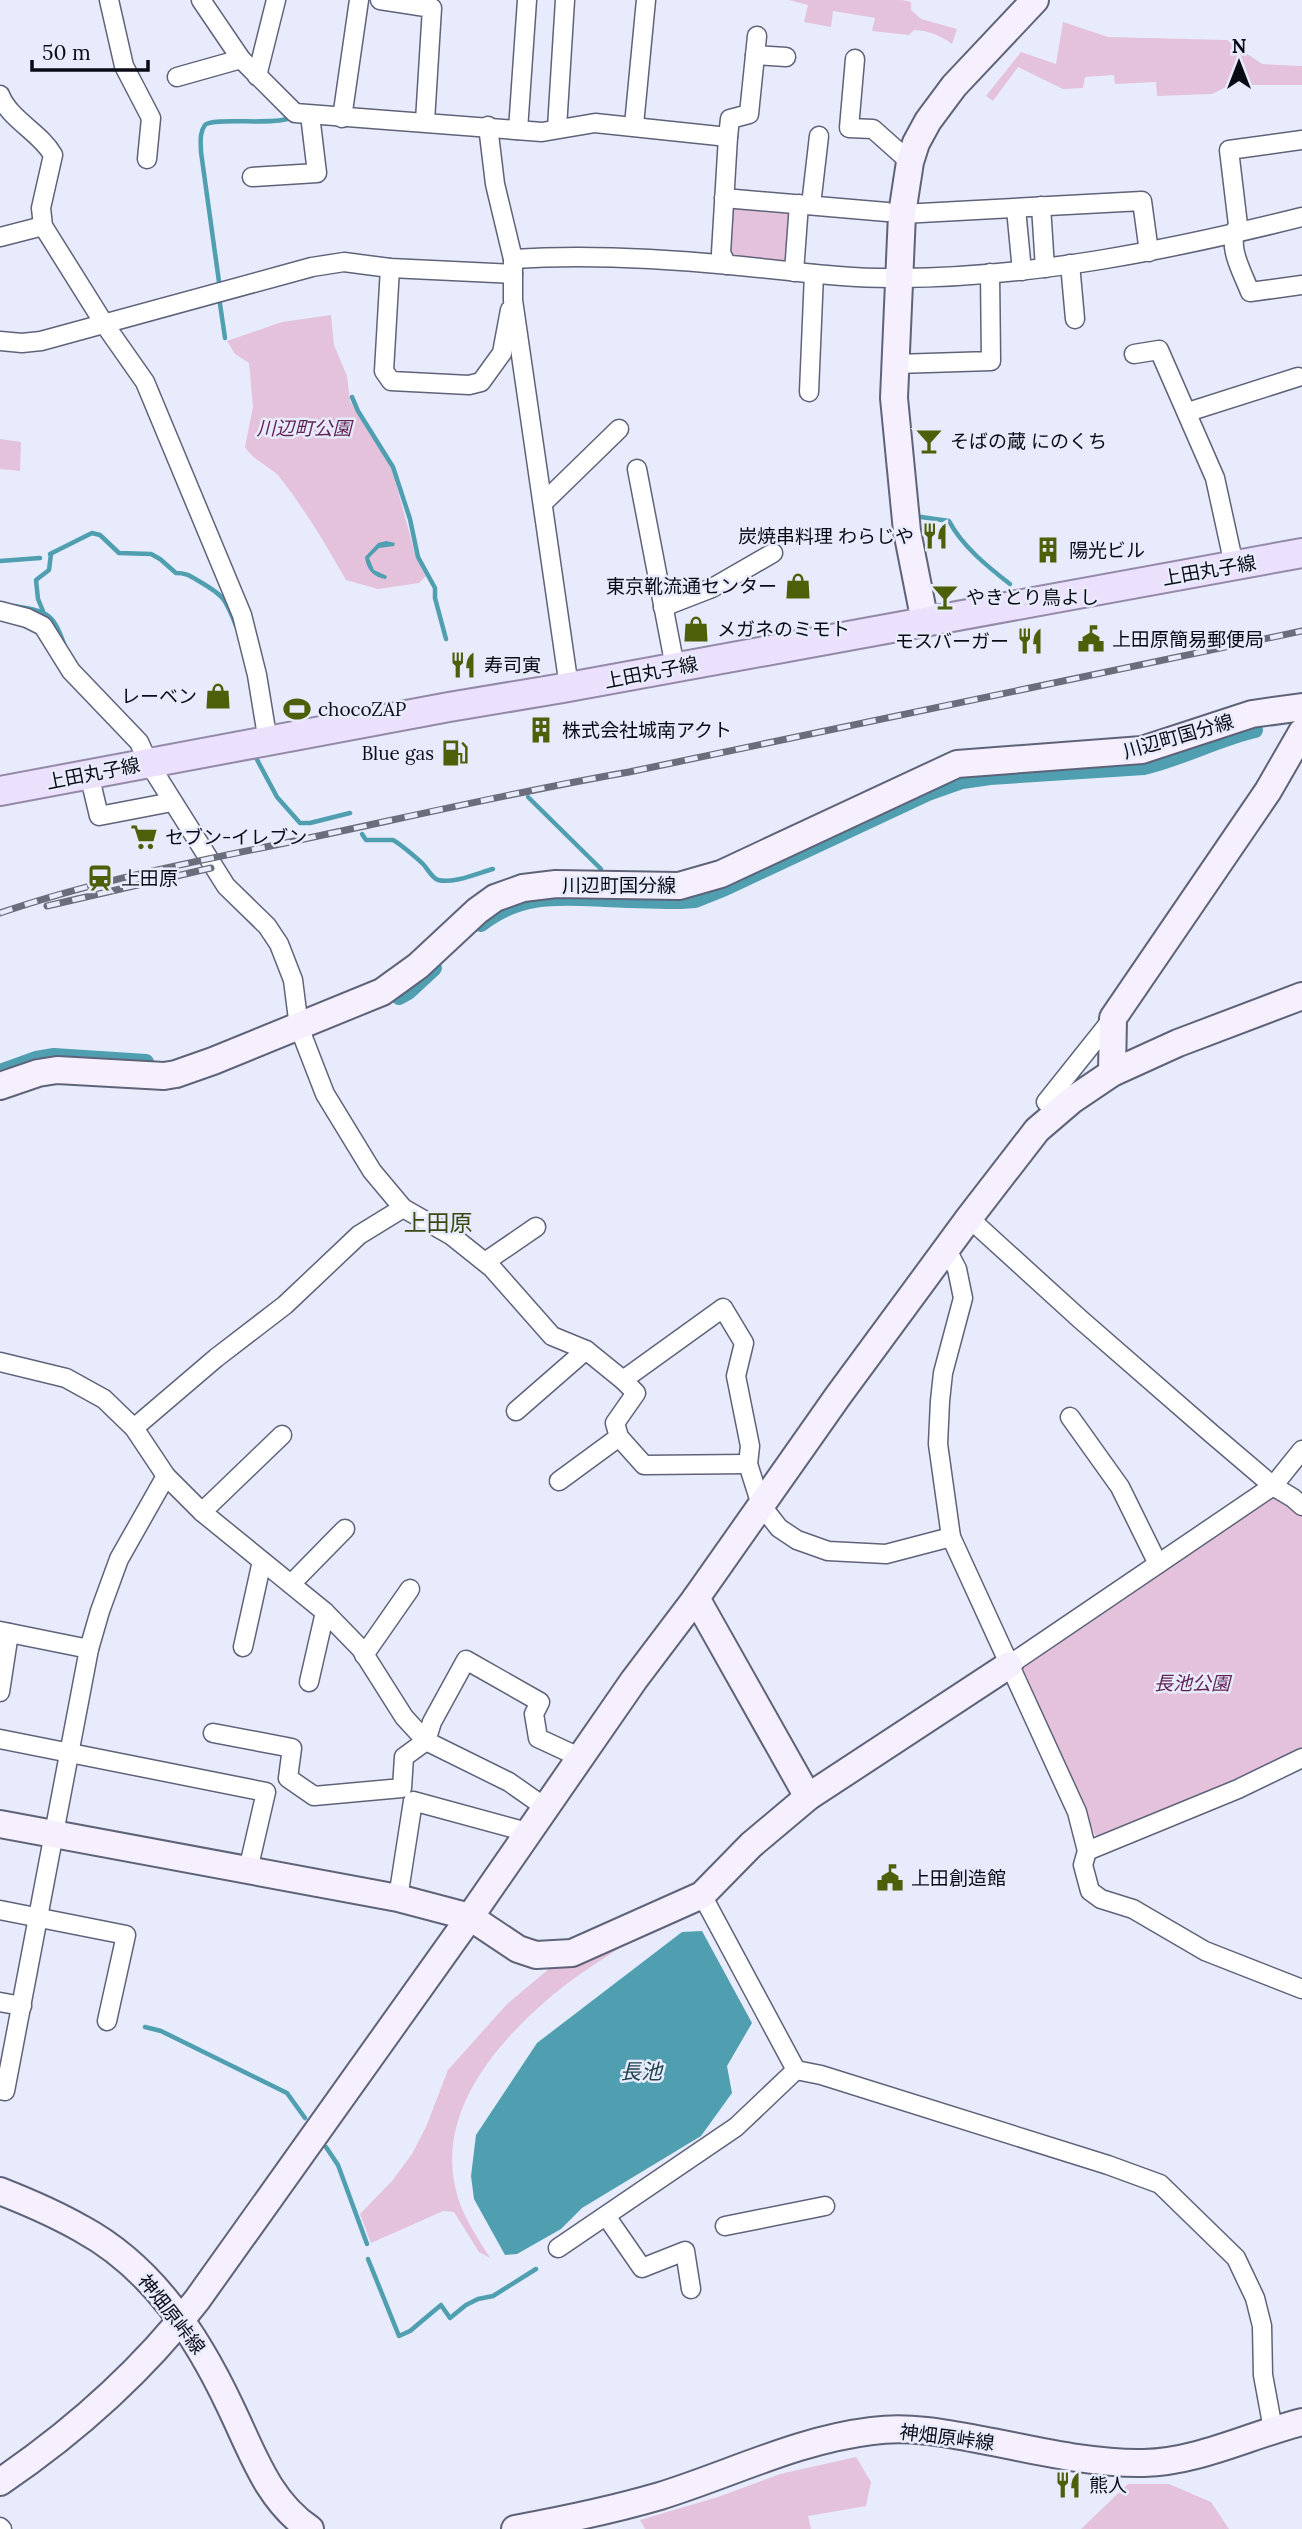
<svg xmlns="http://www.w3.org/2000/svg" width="1302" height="2529" font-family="Lora,'Noto Sans JP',serif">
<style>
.green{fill:#e4c2dc}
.water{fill:#4f9fb1}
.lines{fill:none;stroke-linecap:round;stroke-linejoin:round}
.stream{stroke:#4f9fb1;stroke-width:4.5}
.canal{stroke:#4f9fb1;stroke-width:16}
.street-casing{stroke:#5e6379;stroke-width:21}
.secondary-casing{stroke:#5e6379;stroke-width:30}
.primary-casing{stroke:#9589aa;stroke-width:32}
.street{stroke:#fff;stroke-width:18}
.secondary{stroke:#f6f0fe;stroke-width:26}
.primary{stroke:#ece1fc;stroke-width:28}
.rail-casing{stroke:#6b6e7a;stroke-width:7}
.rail{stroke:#e7ebfb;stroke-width:4.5;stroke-dasharray:13;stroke-linecap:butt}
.labels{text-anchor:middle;stroke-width:5;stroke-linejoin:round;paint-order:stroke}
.park-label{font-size:19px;font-style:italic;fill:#622457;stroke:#e7ebfb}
.poi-label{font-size:19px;fill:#0a0c15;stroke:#e7ebfb;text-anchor:start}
.street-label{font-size:19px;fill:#0a0c15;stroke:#e7ebfb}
.water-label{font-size:21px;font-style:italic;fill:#1f444d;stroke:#e7ebfb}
.quarter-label{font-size:23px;fill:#394912;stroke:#e7ebfb}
</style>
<rect width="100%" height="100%" fill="#e7ebfb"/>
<g class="green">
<path d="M789 0H902L911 2V10L921 19 957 29 952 44C940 35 929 31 914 30L909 35 872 31 875 18 833 11 831 27 804 22 808 5Z"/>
<polygon points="1063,22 1108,37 1227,40 1262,64 1302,66 1302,85 1230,85 1212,94 1157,96 1156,82 1115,84 1114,75 1085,77 1083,88 1063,89 1018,67 993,101 986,96 1021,52 1056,64"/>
<polygon points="730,206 795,211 786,262 735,259 728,252"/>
<path d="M331 315 334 345 347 376 350 401 391 468 395 480 416 557 426 576 419 583 378 589 346 580C326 545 306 511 281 479 271 466 254 462 245 447L253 407 249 363 235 354 227 341 282 322Z"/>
<polygon points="0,439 21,442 20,471 0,469"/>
<polygon points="1267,1499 1289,1499 1302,1511 1302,1753 1097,1839 1017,1670"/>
<path d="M625 1944C602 1960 577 1975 555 1993 500 2039 438 2108 455 2186 460 2213 476 2235 490 2258L479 2252 454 2212 443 2211 371 2243 360 2214 392 2181 412 2154 426 2127 448 2070 507 2004 556 1963Z"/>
<polygon points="856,2457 871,2482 866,2506 808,2516 811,2529 645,2529 640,2520 718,2497 780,2474"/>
<polygon points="1128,2484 1169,2484 1211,2502 1229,2529 1081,2529"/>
</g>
<g class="water">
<path d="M386 541 395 543 394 546 379 548 369 558 374 570 387 576 386 579C374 578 366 569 365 557L378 543Z"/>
<polygon points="702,1931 752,2023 727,2066 732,2093 701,2136 582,2208 561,2229 517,2254 505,2255 474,2199 471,2176 476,2135 537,2043 682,1932"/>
</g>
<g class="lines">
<g class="stream">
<path d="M220 289 201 152C201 143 199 133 205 125 212 117 269 125 287 119"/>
<polyline points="219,297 225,338"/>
<polyline points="352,397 358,411 393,467 410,519 418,557 435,588 435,598 446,639"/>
<path d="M914 516 949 521C962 546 988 567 1010 584"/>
<path d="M50 554 92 533 100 535 119 553 151 554 160 559 176 573C185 573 189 575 197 580 223 595 225 597 236 626"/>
<polyline points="0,561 40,558"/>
<path d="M14 606C50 612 53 613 66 649"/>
<polyline points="43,611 38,599 36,580 49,570 51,554"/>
<polyline points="254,754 277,797 300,823 310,823 350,813"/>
<polyline points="528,797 601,869"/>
<path d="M362 834 366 840H393C399 843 418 859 423 864 428 869 431 877 438 880 454 884 478 873 493 869"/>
<polyline points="145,2027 161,2031 287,2093 305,2118"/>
<polyline points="326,2147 338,2165 367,2244"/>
<polyline points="368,2259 399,2336 410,2331 441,2305 450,2318 466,2305 478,2299 493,2296 536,2269"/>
</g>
<g class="canal">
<path d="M481 924C521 893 558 897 605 899 630 900 655 901 681 901L695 900 725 888 928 793 962 781 990 777 1144 767C1182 758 1217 739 1255 730"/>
<polyline points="399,997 408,992 434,968"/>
<polyline points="0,1072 36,1059 54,1056 146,1062"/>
</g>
<g class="street-casing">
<g id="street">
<polyline points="109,0 124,66 151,118 147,159"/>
<polyline points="201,0 241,59 295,113 542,132 595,123 728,137"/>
<polyline points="380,0 432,8 425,121"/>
<polyline points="755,55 786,57"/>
<polyline points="855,59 849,128 873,129 910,162"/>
<polyline points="257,76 276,0"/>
<polyline points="177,77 241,59"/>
<path d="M0 95C10 120 40 132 53 155L41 208 43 226 105 325 145 382 242 615 257 675 268 742"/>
<polyline points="342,118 359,0"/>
<polyline points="634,125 646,0"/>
<polyline points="488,126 495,184 513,259 513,300 569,687"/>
<polyline points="557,128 565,0"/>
<polyline points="518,130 527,0"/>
<path d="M1302 140 1229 150 1238 225C1226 246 1242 271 1250 292L1302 285"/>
<polyline points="252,177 317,173 310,115"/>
<polyline points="724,198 887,212"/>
<polyline points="811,205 819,136"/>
<polyline points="1041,206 1045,268"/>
<polyline points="1016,209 1022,271"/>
<polyline points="902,214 1142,201 1149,252"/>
<polyline points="0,237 43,226"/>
<path d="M513 259C585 254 657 258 730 265 786 270 843 279 899 278 1036 277 1170 250 1302 217"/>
<polyline points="1070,264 1075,319"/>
<polyline points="727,265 721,253 728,137 730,119 749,114 757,36"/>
<polyline points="390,268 384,371 391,381 469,385 481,382 502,353 510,310"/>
<polyline points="794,272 799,204"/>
<polyline points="0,341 22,343 41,341 312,267 344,262 390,268 513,274"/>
<polyline points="1134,354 1159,350 1215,478 1234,565"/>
<polyline points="896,364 991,361 990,273"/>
<polyline points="809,392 814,274"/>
<polyline points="1188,412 1298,377"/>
<polyline points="637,469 675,667"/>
<polyline points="543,503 619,429"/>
<polyline points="663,607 712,588 773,553"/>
<polyline points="0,611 27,618 43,626 71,671 139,742 148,762 226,886 267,926 279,944 293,980 299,1027 325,1094 372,1171 403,1208 452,1236 492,1268 552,1336 586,1350 623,1380 636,1393 615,1423 619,1437 644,1465 748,1464"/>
<polyline points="89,774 99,816 172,802"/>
<polyline points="1046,1102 1113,1018"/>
<polyline points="969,1218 1080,1319 1212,1434 1273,1486 1293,1498 1302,1506"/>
<polyline points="946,1248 957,1269 963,1298 943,1373 940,1401 938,1444 951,1537 1077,1812 1087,1851 1083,1865 1090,1891 1101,1899 1133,1909 1205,1951 1302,1989"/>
<polyline points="485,1262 536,1227"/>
<polyline points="0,1362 66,1378 104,1399 134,1428 166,1476 202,1512 325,1612 361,1649 404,1717 426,1741 509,1782 546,1808"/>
<polyline points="623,1380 723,1308 744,1343 736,1376 750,1446 748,1464 761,1505 779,1528 797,1540 828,1551 886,1554 951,1537"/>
<polyline points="516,1411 586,1350"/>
<polyline points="1070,1417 1120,1487 1158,1564"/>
<polyline points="134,1428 216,1358 285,1305 359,1235 403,1208"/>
<polyline points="559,1481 619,1437"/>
<polyline points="202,1512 282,1435"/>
<polyline points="291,1584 345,1529"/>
<polyline points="0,1631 89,1649"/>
<polyline points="243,1647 262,1561"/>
<polyline points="364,1655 410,1589"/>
<polyline points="1009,1665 1273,1486 1302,1450"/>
<polyline points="309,1682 325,1612"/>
<polyline points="0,1692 9,1633"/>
<polyline points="213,1733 292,1748 288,1778 314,1796 402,1788 404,1757 426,1741 432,1722 466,1660 540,1702 534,1714 538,1738 581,1758"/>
<polyline points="0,1739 266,1792 248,1870"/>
<polyline points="1087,1851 1238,1789 1302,1758"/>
<polyline points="702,1895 796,2070 821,2075 1108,2165 1160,2184 1236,2258 1255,2298 1262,2326 1263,2375 1273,2429"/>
<polyline points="398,1898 413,1801 527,1832"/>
<polyline points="0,1910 126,1935 107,2021"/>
<polyline points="0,2002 22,2006"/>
<polyline points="0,2090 5,2091 89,1649 100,1611 119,1559 166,1476"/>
<polyline points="606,2216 642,2268 685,2251 691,2289"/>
<polyline points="725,2226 825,2206"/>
<polyline points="558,2248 736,2127 796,2070"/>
<polyline points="0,2527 2,2529"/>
</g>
</g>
<g class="secondary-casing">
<g id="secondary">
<polyline points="925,622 907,531 894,398 902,214 910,162 916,143 928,121 954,86 1035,0"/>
<polyline points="1112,1073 1113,1018 1268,791 1302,732"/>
<polyline points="0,1086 38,1073 57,1070 164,1076 176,1074 213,1061 382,992 418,966 477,911 495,898 523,888 556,884 679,886 721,874 957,764 1142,750 1252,714 1302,707"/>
<polyline points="696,1598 808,1797"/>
<polyline points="0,1824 398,1898 470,1917 518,1949 536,1955 572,1953 702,1895 751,1845 808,1797 1009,1665"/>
<path d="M0 2191C28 2202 56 2214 82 2229 152 2267 197 2336 230 2406 252 2451 267 2500 310 2529"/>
<path d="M0 2482C75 2431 142 2371 197 2300L470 1917 634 1680 696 1598 838 1396 969 1218 1037 1130 1072 1100 1112 1073 1178 1043 1302 996"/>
<path d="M515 2529C564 2520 612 2510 660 2496 731 2474 797 2440 872 2431 909 2426 945 2433 982 2440 1035 2450 1089 2464 1144 2463 1198 2462 1250 2435 1302 2422"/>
</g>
</g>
<g class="primary-casing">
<polyline id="primary" points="0,791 449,707 563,688 1302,553"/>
</g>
<use href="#street" class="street"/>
<use href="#secondary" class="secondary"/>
<use href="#primary" class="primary"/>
<g class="rail-casing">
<g id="rail">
<polyline points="47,906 211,868"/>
<path d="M0 913C93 881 189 863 285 843 400 819 514 792 629 772L1302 631"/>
</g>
</g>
<use href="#rail" class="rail"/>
</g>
<defs>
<g id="bar-bare" transform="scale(2.1)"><path d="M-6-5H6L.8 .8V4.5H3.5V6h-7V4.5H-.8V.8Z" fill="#4b6009" stroke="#e7ebfb" stroke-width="2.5" paint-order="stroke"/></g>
<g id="restaurant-bare" transform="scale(2.1)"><path d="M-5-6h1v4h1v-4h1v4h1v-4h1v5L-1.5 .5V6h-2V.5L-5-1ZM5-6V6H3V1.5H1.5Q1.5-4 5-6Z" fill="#4b6009" stroke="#e7ebfb" stroke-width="2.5" paint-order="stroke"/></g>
<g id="building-bare" transform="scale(2.1)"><path d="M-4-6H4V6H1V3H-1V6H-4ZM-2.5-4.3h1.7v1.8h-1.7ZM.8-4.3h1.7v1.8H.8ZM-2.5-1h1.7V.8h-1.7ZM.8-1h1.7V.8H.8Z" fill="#4b6009" stroke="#e7ebfb" stroke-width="2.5" paint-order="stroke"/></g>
<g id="shop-bare" transform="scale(2.1)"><path d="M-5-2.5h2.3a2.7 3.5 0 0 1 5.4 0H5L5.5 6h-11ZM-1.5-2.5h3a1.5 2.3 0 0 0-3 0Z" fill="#4b6009" stroke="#e7ebfb" stroke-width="2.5" paint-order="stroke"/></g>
<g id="civic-bare" transform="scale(2.1)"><path d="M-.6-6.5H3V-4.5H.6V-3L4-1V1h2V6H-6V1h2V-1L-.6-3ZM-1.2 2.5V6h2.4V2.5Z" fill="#4b6009" stroke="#e7ebfb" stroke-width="2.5" paint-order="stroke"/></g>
<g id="stadium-bare" transform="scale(2.1)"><path d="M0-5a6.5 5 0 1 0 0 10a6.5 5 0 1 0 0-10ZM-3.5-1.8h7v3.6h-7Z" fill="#4b6009" stroke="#e7ebfb" stroke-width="2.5" paint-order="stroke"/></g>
<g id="fuel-bare" transform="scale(2.1)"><path d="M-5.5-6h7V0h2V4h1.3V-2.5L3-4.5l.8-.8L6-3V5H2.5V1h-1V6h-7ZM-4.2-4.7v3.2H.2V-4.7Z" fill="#4b6009" stroke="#e7ebfb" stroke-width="2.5" paint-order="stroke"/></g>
<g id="supermarket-bare" transform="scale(2.1)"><path d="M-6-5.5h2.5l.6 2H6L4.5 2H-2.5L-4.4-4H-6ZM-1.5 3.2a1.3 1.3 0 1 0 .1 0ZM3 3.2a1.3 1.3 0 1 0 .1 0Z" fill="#4b6009" stroke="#e7ebfb" stroke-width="2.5" paint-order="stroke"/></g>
<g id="station-bare" transform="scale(2.1)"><path d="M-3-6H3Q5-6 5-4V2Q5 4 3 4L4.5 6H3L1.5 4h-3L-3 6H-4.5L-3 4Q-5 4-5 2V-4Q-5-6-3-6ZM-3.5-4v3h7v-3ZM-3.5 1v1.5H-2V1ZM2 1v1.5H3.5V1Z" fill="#4b6009" stroke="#e7ebfb" stroke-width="2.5" paint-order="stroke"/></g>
</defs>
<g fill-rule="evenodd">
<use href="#bar-bare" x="929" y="441"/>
<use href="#restaurant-bare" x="935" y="536"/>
<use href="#building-bare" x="1048" y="550"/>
<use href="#shop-bare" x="798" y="586"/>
<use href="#bar-bare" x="945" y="597"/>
<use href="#shop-bare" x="696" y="629"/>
<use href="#civic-bare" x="1091" y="639"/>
<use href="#restaurant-bare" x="1030" y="641"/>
<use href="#restaurant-bare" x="463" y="665"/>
<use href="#shop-bare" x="218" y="696"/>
<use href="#stadium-bare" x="297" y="709"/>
<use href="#building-bare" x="541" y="730"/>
<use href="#fuel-bare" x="455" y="753"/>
<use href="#supermarket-bare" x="144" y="837"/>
<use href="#station-bare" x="100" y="878"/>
<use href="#civic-bare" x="890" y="1878"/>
<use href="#restaurant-bare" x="1068" y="2485"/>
</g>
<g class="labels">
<g class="park-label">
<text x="304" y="435">川辺町公園</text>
<text x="1192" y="1690">長池公園</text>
</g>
<g class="poi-label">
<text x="950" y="448">そばの蔵 にのくち</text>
<text x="914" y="543" text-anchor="end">炭焼串料理 わらじや</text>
<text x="1069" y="557">陽光ビル</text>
<text x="777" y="593" text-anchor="end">東京靴流通センター</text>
<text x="966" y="604">やきとり鳥よし</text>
<text x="717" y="636">メガネのミモト</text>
<text x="1112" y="646">上田原簡易郵便局</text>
<text x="1009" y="648" text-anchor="end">モスバーガー</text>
<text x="484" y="672">寿司寅</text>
<text x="197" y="703" text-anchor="end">レーベン</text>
<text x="318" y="716">chocoZAP</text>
<text x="562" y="737">株式会社城南アクト</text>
<text x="434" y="760" text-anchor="end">Blue gas</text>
<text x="165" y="844">セブン-イレブン</text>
<text x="121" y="885">上田原</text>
<text x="911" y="1885">上田創造館</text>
<text x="1089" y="2492">熊人</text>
</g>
<g class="street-label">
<text transform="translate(1209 570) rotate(-10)" y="7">上田丸子線</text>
<text transform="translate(651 672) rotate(-11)" y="7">上田丸子線</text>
<text transform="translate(1178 736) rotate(-16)" y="7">川辺町国分線</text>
<text transform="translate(93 773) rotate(-11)" y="7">上田丸子線</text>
<text x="619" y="892">川辺町国分線</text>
<text transform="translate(172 2314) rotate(52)" y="7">神畑原峠線</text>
<text transform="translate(947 2437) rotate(7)" y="7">神畑原峠線</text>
</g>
<g class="water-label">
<text x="641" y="2079">長池</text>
</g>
<g class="quarter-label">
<text x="438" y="1231">上田原</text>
</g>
</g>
<g transform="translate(1239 63)" stroke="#e7ebfb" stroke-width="5" paint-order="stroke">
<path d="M0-5L12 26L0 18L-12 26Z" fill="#0a0c15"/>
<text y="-10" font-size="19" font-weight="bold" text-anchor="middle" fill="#0a0c15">N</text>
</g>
<path d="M32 60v10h116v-10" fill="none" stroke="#0a0c15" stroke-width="3.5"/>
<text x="42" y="60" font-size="21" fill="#0a0c15" stroke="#e7ebfb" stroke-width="5" paint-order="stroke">50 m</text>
</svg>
